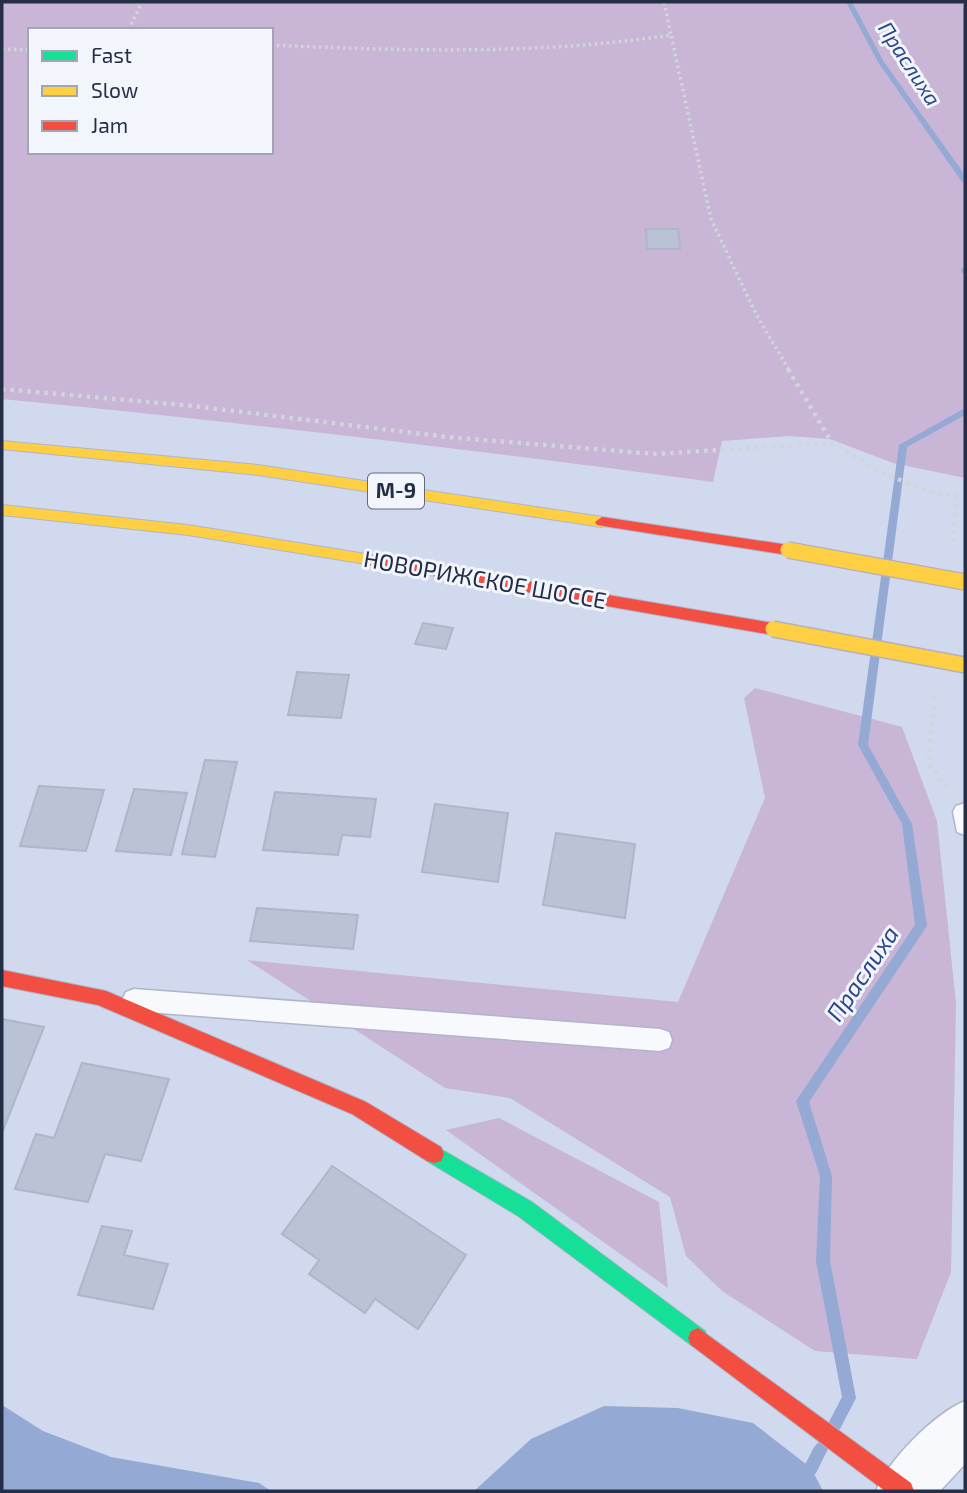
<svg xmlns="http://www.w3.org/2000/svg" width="967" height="1493" font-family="'Exo 2',sans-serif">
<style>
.green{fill:#c9b5d6;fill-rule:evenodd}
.water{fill:#95a9d5}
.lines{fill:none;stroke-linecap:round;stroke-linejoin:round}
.stream{fill:#95a9d5;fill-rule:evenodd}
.building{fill:#bac2d6;stroke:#adb6ca;stroke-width:2}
.lane-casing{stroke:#adb6cb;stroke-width:3}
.street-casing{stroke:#adb6cb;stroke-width:3}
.fast-casing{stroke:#adb6cb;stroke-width:2}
.slow-casing{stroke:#adb6cb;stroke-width:2}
.jam-casing{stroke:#adb6cb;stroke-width:2}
.path-far1{stroke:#d2d5db;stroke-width:3.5;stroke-dasharray:2.5 3.5;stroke-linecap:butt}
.path{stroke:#d2d5db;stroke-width:4.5;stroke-dasharray:3.5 5;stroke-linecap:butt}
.lane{fill:#f8f9fc;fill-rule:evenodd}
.street{fill:#f8f9fc;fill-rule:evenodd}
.fast{fill:#16e098;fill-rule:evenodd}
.slow{fill:#ffcf43;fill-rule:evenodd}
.jam{fill:#f24e42;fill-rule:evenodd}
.slow-bridge-casing{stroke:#b6b0b9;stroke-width:18;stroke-linecap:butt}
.slow-bridge{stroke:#ffcf43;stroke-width:15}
.labels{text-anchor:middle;stroke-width:6;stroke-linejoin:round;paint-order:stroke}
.far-water-label{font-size:21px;font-style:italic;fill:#2c468a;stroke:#f2f5fc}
.shield{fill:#f2f5fc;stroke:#626a7d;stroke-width:2}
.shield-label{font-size:21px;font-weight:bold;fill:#242f47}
.street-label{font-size:23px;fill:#242f47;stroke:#f2f5fc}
.water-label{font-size:24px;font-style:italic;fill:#2c468a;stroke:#f2f5fc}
</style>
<rect width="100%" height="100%" fill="#d0d9ed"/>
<g class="green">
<path d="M2 2H962L965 12V478L893 463 830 439 789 436 722 441 713 482C477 450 240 422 2 399ZM30 30H271V152H30Z"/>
<polygon points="755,688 902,727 937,821 956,1003 951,1272 917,1359 815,1351 722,1291 686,1256 670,1197 510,1098 445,1088 247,960 678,1002 765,798 744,698"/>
<polygon points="499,1118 659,1202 668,1288 446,1130"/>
</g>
<g class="water">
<polygon points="2,1405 43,1431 111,1457 259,1483 271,1491 2,1491"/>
<polygon points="604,1406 678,1408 753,1423 811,1468 823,1491 474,1491 531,1439"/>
</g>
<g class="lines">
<g class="stream">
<polygon points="846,2 852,2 884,62 965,175 965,182 962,182 878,62"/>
<polygon points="962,268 965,268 965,274 961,272"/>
<polygon points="965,408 965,415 907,447 868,745 912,824 927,926 809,1102 832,1176 830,1261 856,1398 840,1429 835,1431 830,1429 828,1424 842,1397 816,1261 820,1176 796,1101 915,925 902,824 858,745 899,445"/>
<path d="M822 1440 827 1442 829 1447 816 1473 799 1491H782C786 1480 798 1473 805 1464 811 1456 812 1445 822 1440Z"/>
</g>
</g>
<g class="building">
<polygon points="646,229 678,229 680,249 647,249"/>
<polygon points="423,623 453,628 446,649 415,644"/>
<polygon points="297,672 349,675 341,718 288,715"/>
<polygon points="205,760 237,762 215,857 182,854"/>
<polygon points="39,786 104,790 86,851 20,846"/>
<polygon points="134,789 187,793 171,855 116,851"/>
<polygon points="275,792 376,799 370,837 342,835 338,855 263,850"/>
<polygon points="435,804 508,813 498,882 422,872"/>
<polygon points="556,833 635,844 625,918 543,905"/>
<polygon points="257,908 358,915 353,949 250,941"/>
<polygon points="2,1019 44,1027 2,1133"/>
<polygon points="82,1063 169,1079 141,1161 105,1154 88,1202 15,1189 36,1134 54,1138"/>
<polygon points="332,1166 466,1255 418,1329 375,1299 365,1313 309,1274 319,1260 282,1234"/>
<polygon points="102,1226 132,1231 124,1255 168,1264 153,1309 78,1295"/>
</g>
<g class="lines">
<g class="lane-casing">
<g id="lane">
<polygon points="965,803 965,835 957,832 953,812 956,806"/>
<polygon points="134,989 660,1029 669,1032 672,1040 669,1048 660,1051 134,1011 126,1008 122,1000 126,992"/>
</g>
</g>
<g class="street-casing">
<path id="street" d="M965 1401V1464L940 1491H876C888 1460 934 1414 965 1401Z"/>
</g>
<g class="fast-casing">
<polygon id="fast" points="434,1145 532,1202 705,1331 708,1338 705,1345 698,1348 691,1345 518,1216 427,1161 424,1154 427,1147"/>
</g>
<g class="slow-casing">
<g id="slow">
<polygon points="2,441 258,465 602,517 609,522 602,527 258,475 2,449"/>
<polygon points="2,505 188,525 372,555 379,560 372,565 188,535 2,515"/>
</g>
</g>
<g class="jam-casing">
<g id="jam">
<polygon points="602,517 788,545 795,550 788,555 597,525 595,522"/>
<polygon points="372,555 773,623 780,629 773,635 367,564 365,560"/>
<polygon points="2,970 106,991 366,1102 441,1147 444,1154 441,1161 434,1163 427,1161 352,1114 98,1005 2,986"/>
<polygon points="698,1328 911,1483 914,1491 885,1491 691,1345 688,1338 691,1331"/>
</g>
</g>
<g class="path-far1">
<polyline points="664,2 671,35"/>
<polyline points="129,30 142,2"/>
<path d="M271 45C405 51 538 55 671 35L711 219 756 314 789 370"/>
<polyline points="2,49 30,50"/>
</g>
<g class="path">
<polyline points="788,369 832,443 878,471 927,491 965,498"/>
<polyline points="2,389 193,406 447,437 656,454 832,443"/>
<polyline points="953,542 956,498"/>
<polyline points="935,697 928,762 948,790"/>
</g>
<use href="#lane" class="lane"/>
<use href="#street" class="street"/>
<use href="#fast" class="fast"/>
<use href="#slow" class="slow"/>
<use href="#jam" class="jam"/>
<g class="slow-bridge-casing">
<g id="slow-bridge">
<polyline points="788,550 965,582"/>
<polyline points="773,629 965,665"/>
</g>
</g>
<use href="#slow-bridge" class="slow-bridge"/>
</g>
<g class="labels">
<g class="far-water-label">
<text transform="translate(909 64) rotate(57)" y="7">Праслиха</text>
</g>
<rect class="shield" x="368" y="473.5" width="56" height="35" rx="5"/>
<g class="shield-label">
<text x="396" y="498">М-9</text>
</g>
<g class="street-label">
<text transform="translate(485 580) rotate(10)" y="8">НОВОРИЖСКОЕ ШОССЕ</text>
</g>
<g class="water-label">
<text transform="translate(863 974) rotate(-56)" y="8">Праслиха</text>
</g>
</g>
<rect width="967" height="1493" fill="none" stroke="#242f47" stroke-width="7"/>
<rect x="28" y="28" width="245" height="126" fill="#f2f5fc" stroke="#a0a6b4" stroke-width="2"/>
<rect x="42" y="51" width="35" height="10" fill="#16e098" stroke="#a0a6b4" stroke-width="2"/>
<text x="91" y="63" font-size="21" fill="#242f47">Fast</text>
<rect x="42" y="86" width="35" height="10" fill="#ffcf43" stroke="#a0a6b4" stroke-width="2"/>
<text x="91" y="98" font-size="21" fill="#242f47">Slow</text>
<rect x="42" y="121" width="35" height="10" fill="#f24e42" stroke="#a0a6b4" stroke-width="2"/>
<text x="91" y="133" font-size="21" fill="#242f47">Jam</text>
</svg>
